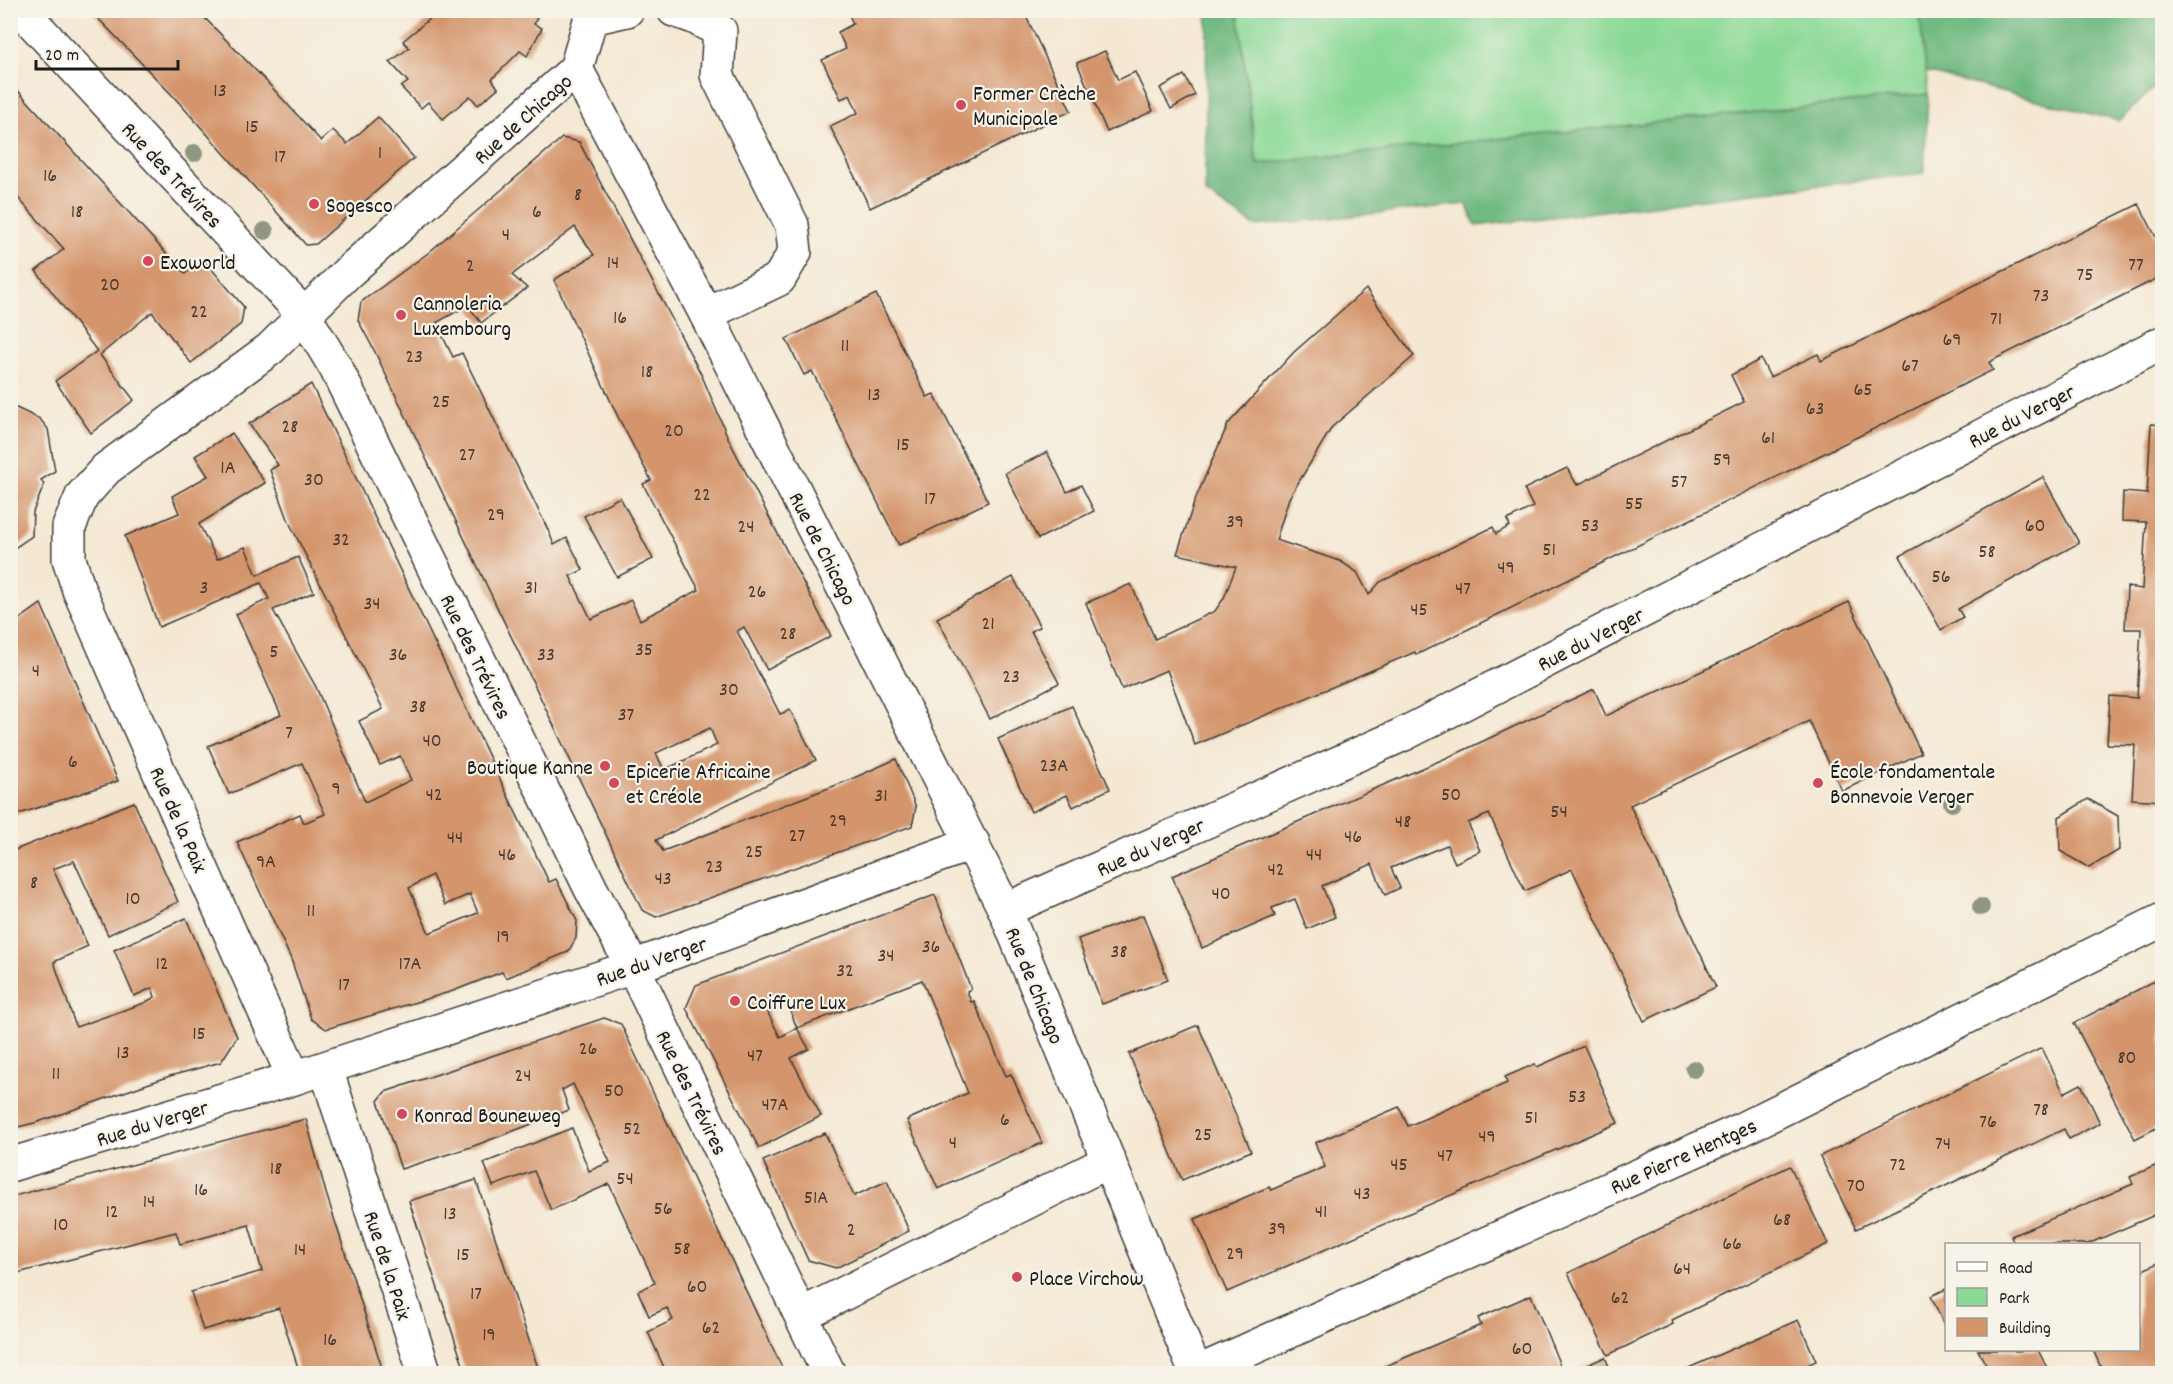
<svg xmlns="http://www.w3.org/2000/svg" width="2173" height="1384" font-family="Dekko,sans-serif">
<style>
.green{fill:#8bd997;stroke:#547a5a;stroke-width:1.5}
.forest{fill:#70b980;stroke:#466a4e;stroke-width:1.5}
.building{fill:#d4956c;fill-rule:evenodd}
.lines{fill:none;stroke-linecap:round;stroke-linejoin:round}
.minor-casing{stroke:#3c3b37;stroke-width:36}
.minor{stroke:#fff;stroke-width:33}
.tree{fill:#8f9783}
.poi-dot{fill:#d1495b;stroke:#f7f3e8;stroke-width:2}
.labels{text-anchor:middle;stroke-width:4.5;stroke-linejoin:round;paint-order:stroke}
.number-label{font-size:20px;fill:#4a3a30}
.poi-label{font-size:22px;fill:#1c1c1c;stroke:#f7f3e8;text-anchor:start}
.street-label{font-size:22px;fill:#1c1c1c;stroke:#f7f3e8}
</style>
<rect width="100%" height="100%" fill="#f7f3e8"/>
<filter id="ink" filterUnits="userSpaceOnUse"><feTurbulence type="fractalNoise" baseFrequency=".0167" numOctaves="2"/><feDisplacementMap in="SourceGraphic" scale="12" xChannelSelector="R" yChannelSelector="G"/><feConvolveMatrix kernelMatrix="1 2 1 2 8 2 1 2 1" color-interpolation-filters="sRGB"/></filter>
<filter id="wash" filterUnits="userSpaceOnUse"><feTurbulence type="fractalNoise" baseFrequency=".008" numOctaves="4" result="noise"/><feDisplacementMap in="SourceGraphic" scale="24" xChannelSelector="R" yChannelSelector="G"/><feGaussianBlur stdDeviation="1.35" result="paint"/><feColorMatrix in="noise" values="0 0 0 0 0 0 0 0 0 0 0 0 0 0 0 0 0 1.4 0 .05"/><feComposite in="paint" operator="in"/></filter>
<g filter="url(#wash)">
<rect width="100%" height="100%" fill="#f4e8d3"/>
<polygon class="green" points="1238,11 1920,11 1928,94 1257,164"/>
<g class="forest">
<polygon points="1207,11 1238,11 1257,164 1928,94 1924,173 1476,226 1466,204 1255,226 1205,193"/>
<polygon points="1948,11 2162,11 2162,80 2119,121 1926,72 1920,19"/>
</g>
<g id="blocks">
<g class="building">
<polygon points="90,10 197,10 267,82 321,141 333,130 347,144 378,117 414,158 316,244 306,245 173,96"/>
<polygon points="440,10 447,10 450,14 453,10 540,10 534,24 542,28 527,56 520,51 492,79 498,88 478,105 470,96 443,119 428,102 421,108 401,87 408,82 390,62 409,48 403,41"/>
<polygon points="847,10 1023,10 1071,111 870,208 830,126 858,113 850,95 841,99 822,60 846,49 838,32 853,24"/>
<polygon points="1105,51 1118,80 1135,72 1153,111 1107,132 1077,63"/>
<polygon points="1184,75 1195,95 1171,109 1160,88"/>
<polygon points="10,82 185,274 203,259 244,307 241,324 191,363 152,312 100,355 134,400 91,433 55,381 97,351 36,271 64,249 10,189"/>
<path d="M562 138 579 142 702 376 729 440 831 636 767 670 744 627 737 631 780 714 790 710 816 760 656 840 663 851 847 781 896 759 916 807 912 826 656 917 642 910 375 352 358 320 361 302 428 253ZM575 227 594 255 554 280 619 419 651 480 643 484 699 590 640 620 631 600 591 619 570 576 583 570 567 538 554 545 549 532 462 353 453 357 436 323 468 305 481 323 527 288 512 275ZM710 728 717 745 664 770 656 753Z"/>
<polygon points="2139,204 2162,249 2162,276 1989,362 1993,370 1416,655 1415,652 1195,745 1167,670 1122,689 1086,603 1131,584 1155,639 1215,611 1224,598 1236,567 1177,554 1195,500 1228,424 1294,352 1366,289 1414,356 1332,427 1289,498 1276,540 1340,561 1357,572 1369,595 1380,582 1493,527 1496,534 1510,526 1507,520 1533,507 1524,489 1567,468 1577,485 1744,402 1731,375 1761,359 1770,377 1818,354 1821,361"/>
<polygon points="876,294 927,397 934,394 988,502 899,545 812,371 804,375 786,339"/>
<path d="M311 384 549 882 556 879 577 921 576 938 568 952 506 978 502 972 453 991 326 1029 311 1019 291 959 237 842 300 814 304 823 325 814 302 763 229 794 208 746 281 715 236 614 269 599 261 583 159 627 125 536 179 513 172 496 208 476 195 456 232 433 265 483 199 524 217 559 245 547 257 575 298 557 314 592 273 610 316 687 365 802 411 780 400 756 380 765 359 721 383 709 289 522 270 470 278 465 249 424ZM432 875 445 905 470 894 478 913 429 933 409 888Z"/>
<polygon points="10,405 40,419 48,429 55,471 41,480 44,485 33,512 32,536 10,551"/>
<polygon points="2151,424 2162,425 2162,801 2132,799 2135,745 2107,744 2110,696 2137,698 2141,629 2125,629 2127,587 2142,589 2146,522 2122,521 2123,492 2147,494"/>
<polygon points="1047,452 1067,492 1081,485 1094,511 1038,539 1005,473"/>
<polygon points="2043,477 2079,543 1958,609 1963,617 1941,630 1900,556"/>
<polygon points="620,497 653,559 617,577 584,516"/>
<polygon points="1013,577 1040,627 1031,631 1059,683 990,719 937,618"/>
<polygon points="1849,602 1921,753 1842,791 1809,721 1630,805 1716,987 1644,1021 1572,869 1525,891 1489,814 1468,823 1480,851 1455,863 1447,845 1391,868 1400,888 1385,895 1372,864 1322,886 1335,917 1307,929 1295,899 1272,908 1275,916 1202,948 1172,876 1460,752 1594,689 1606,716"/>
<polygon points="41,604 118,781 10,817 10,626"/>
<polygon points="1072,706 1110,789 1073,807 1067,795 1031,812 998,739"/>
<polygon points="2088,799 2118,816 2119,850 2089,868 2060,851 2059,817"/>
<polygon points="134,802 178,902 108,935 74,861 53,869 88,946 54,962 76,1027 144,1003 155,997 152,988 134,996 114,950 186,918 237,1037 221,1062 170,1076 38,1122 10,1129 10,852"/>
<polygon points="935,895 971,989 967,991 971,1002 974,1001 1006,1076 1011,1074 1042,1143 938,1189 907,1120 968,1093 922,980 797,1028 785,998 765,1003 769,1015 780,1037 797,1028 809,1049 791,1058 821,1116 759,1148 686,1008 696,985"/>
<polygon points="1143,915 1168,980 1102,1004 1078,939"/>
<polygon points="2162,977 2162,1125 2135,1139 2074,1023"/>
<polygon points="604,1018 621,1024 785,1374 697,1374 696,1371 691,1374 667,1374 648,1332 673,1320 667,1308 649,1316 638,1291 655,1283 609,1184 551,1210 534,1171 493,1186 484,1163 572,1128 589,1171 610,1162 573,1084 562,1090 569,1110 471,1147 401,1169 378,1101 385,1092"/>
<polygon points="1198,1025 1251,1151 1182,1180 1129,1054"/>
<polygon points="1584,1046 1618,1123 1227,1292 1195,1219 1269,1187 1271,1190 1325,1167 1315,1143 1399,1107 1408,1126 1507,1083 1505,1077 1535,1064 1537,1067"/>
<polygon points="2042,1048 2064,1093 2081,1084 2100,1123 2069,1139 2064,1129 1856,1229 1820,1156"/>
<polygon points="306,1119 326,1193 384,1374 300,1374 279,1308 203,1330 191,1292 262,1271 249,1225 180,1244 176,1232 10,1275 10,1197"/>
<polygon points="825,1133 854,1196 887,1181 909,1231 836,1268 808,1260 763,1161"/>
<polygon points="2162,1163 2162,1212 2088,1244 2014,1244 2011,1236 2133,1184 2130,1177"/>
<polygon points="1790,1166 1828,1244 1672,1320 1673,1324 1608,1355 1568,1273"/>
<polygon points="476,1180 503,1261 540,1374 466,1374 409,1201"/>
<polygon points="2162,1261 2162,1374 2104,1374 2093,1350 2139,1350 2139,1272"/>
<polygon points="1946,1289 1946,1329 1931,1296"/>
<polygon points="1531,1295 1562,1370 1553,1374 1367,1374 1481,1325 1478,1318"/>
<polygon points="1798,1320 1816,1361 1788,1374 1675,1374"/>
<polygon points="1978,1350 2014,1350 2015,1351 2038,1350 2050,1374 1969,1374 1986,1365"/>
<polygon points="1605,1357 1612,1374 1567,1374 1583,1367"/>
</g>
</g>
</g>
<g filter="url(#ink)">
<use href="#blocks" fill-opacity="0" stroke="#3c3b37" stroke-width="1.5"/>
<g class="lines">
<g class="minor-casing">
<g id="minor">
<polyline points="21,10 304,315 336,368 591,889 633,967 829,1374"/>
<polyline points="674,10 694,17 720,31 717,75 792,225 795,252 779,279 706,314"/>
<polyline points="592,18 627,10"/>
<polyline points="576,69 347,273 270,349 106,469 82,496 69,527 69,559 79,590 294,1078 633,967 973,843"/>
<polyline points="576,69 706,314 1005,910 1196,1373"/>
<polyline points="576,69 593,10"/>
<polyline points="1005,910 1404,734 2162,343"/>
<polyline points="326,1069 425,1374"/>
<polyline points="10,1165 294,1078"/>
<polyline points="801,1315 1109,1161"/>
<polyline points="1194,1374 1734,1133 2162,920"/>
</g>
</g>
<use href="#minor" class="minor"/>
</g>
<g class="tree">
<circle cx="194" cy="153" r="9"/>
<circle cx="265" cy="231" r="9"/>
<circle cx="1952" cy="803" r="9"/>
<circle cx="1981" cy="907" r="9"/>
<circle cx="1694" cy="1069" r="9"/>
</g>
</g>
<g class="poi-dot">
<circle cx="961" cy="105" r="6"/>
<circle cx="314" cy="204" r="6"/>
<circle cx="148" cy="261" r="6"/>
<circle cx="401" cy="315" r="6"/>
<circle cx="605" cy="766" r="6"/>
<circle cx="614" cy="783" r="6"/>
<circle cx="1818" cy="783" r="6"/>
<circle cx="735" cy="1001" r="6"/>
<circle cx="402" cy="1114" r="6"/>
<circle cx="1017" cy="1277" r="6"/>
</g>
<g class="labels">
<g class="number-label">
<text x="220" y="96">13</text>
<text x="252" y="132">15</text>
<text x="380" y="158">1</text>
<text x="280" y="162">17</text>
<text x="50" y="181">16</text>
<text x="578" y="200">8</text>
<text x="77" y="217">18</text>
<text x="537" y="217">6</text>
<text x="506" y="240">4</text>
<text x="613" y="268">14</text>
<text x="2136" y="270">77</text>
<text x="470" y="271">2</text>
<text x="2085" y="280">75</text>
<text x="110" y="290">20</text>
<text x="2041" y="301">73</text>
<text x="199" y="317">22</text>
<text x="620" y="323">16</text>
<text x="1996" y="324">71</text>
<text x="1952" y="345">69</text>
<text x="845" y="351">11</text>
<text x="414" y="362">23</text>
<text x="1910" y="371">67</text>
<text x="647" y="377">18</text>
<text x="1863" y="395">65</text>
<text x="874" y="400">13</text>
<text x="441" y="407">25</text>
<text x="1815" y="414">63</text>
<text x="290" y="432">28</text>
<text x="674" y="436">20</text>
<text x="1768" y="443">61</text>
<text x="903" y="450">15</text>
<text x="467" y="460">27</text>
<text x="1722" y="465">59</text>
<text x="228" y="473">1A</text>
<text x="314" y="485">30</text>
<text x="1679" y="487">57</text>
<text x="702" y="500">22</text>
<text x="930" y="504">17</text>
<text x="1634" y="509">55</text>
<text x="496" y="520">29</text>
<text x="1235" y="527">39</text>
<text x="1590" y="531">53</text>
<text x="2035" y="531">60</text>
<text x="746" y="532">24</text>
<text x="341" y="545">32</text>
<text x="1549" y="555">51</text>
<text x="1987" y="557">58</text>
<text x="1506" y="573">49</text>
<text x="1941" y="582">56</text>
<text x="204" y="593">3</text>
<text x="531" y="593">31</text>
<text x="1463" y="594">47</text>
<text x="757" y="597">26</text>
<text x="372" y="609">34</text>
<text x="1419" y="615">45</text>
<text x="988" y="629">21</text>
<text x="788" y="639">28</text>
<text x="644" y="655">35</text>
<text x="274" y="657">5</text>
<text x="398" y="660">36</text>
<text x="546" y="660">33</text>
<text x="36" y="676">4</text>
<text x="1011" y="682">23</text>
<text x="729" y="695">30</text>
<text x="418" y="712">38</text>
<text x="626" y="720">37</text>
<text x="289" y="738">7</text>
<text x="432" y="746">40</text>
<text x="73" y="767">6</text>
<text x="1054" y="771">23A</text>
<text x="336" y="794">9</text>
<text x="434" y="800">42</text>
<text x="1451" y="800">50</text>
<text x="881" y="801">31</text>
<text x="1559" y="817">54</text>
<text x="838" y="826">29</text>
<text x="1403" y="827">48</text>
<text x="797" y="841">27</text>
<text x="1353" y="842">46</text>
<text x="455" y="843">44</text>
<text x="754" y="857">25</text>
<text x="507" y="860">46</text>
<text x="1314" y="860">44</text>
<text x="266" y="867">9A</text>
<text x="714" y="872">23</text>
<text x="1276" y="875">42</text>
<text x="663" y="884">43</text>
<text x="34" y="888">8</text>
<text x="1221" y="899">40</text>
<text x="133" y="904">10</text>
<text x="311" y="916">11</text>
<text x="503" y="942">19</text>
<text x="931" y="952">36</text>
<text x="1119" y="957">38</text>
<text x="886" y="961">34</text>
<text x="162" y="969">12</text>
<text x="410" y="969">17A</text>
<text x="845" y="976">32</text>
<text x="344" y="990">17</text>
<text x="199" y="1039">15</text>
<text x="588" y="1054">26</text>
<text x="123" y="1058">13</text>
<text x="755" y="1061">47</text>
<text x="2127" y="1063">80</text>
<text x="56" y="1079">11</text>
<text x="523" y="1081">24</text>
<text x="614" y="1096">50</text>
<text x="1577" y="1102">53</text>
<text x="775" y="1110">47A</text>
<text x="2041" y="1115">78</text>
<text x="1531" y="1123">51</text>
<text x="1005" y="1125">6</text>
<text x="1988" y="1127">76</text>
<text x="632" y="1134">52</text>
<text x="1203" y="1140">25</text>
<text x="1487" y="1142">49</text>
<text x="953" y="1148">4</text>
<text x="1943" y="1149">74</text>
<text x="1445" y="1161">47</text>
<text x="1399" y="1170">45</text>
<text x="1898" y="1170">72</text>
<text x="276" y="1174">18</text>
<text x="625" y="1184">54</text>
<text x="1856" y="1191">70</text>
<text x="201" y="1195">16</text>
<text x="1362" y="1199">43</text>
<text x="816" y="1203">51A</text>
<text x="149" y="1207">14</text>
<text x="663" y="1214">56</text>
<text x="112" y="1217">12</text>
<text x="1321" y="1217">41</text>
<text x="450" y="1219">13</text>
<text x="1782" y="1225">68</text>
<text x="61" y="1230">10</text>
<text x="1277" y="1234">39</text>
<text x="851" y="1235">2</text>
<text x="1732" y="1249">66</text>
<text x="682" y="1254">58</text>
<text x="300" y="1255">14</text>
<text x="1235" y="1259">29</text>
<text x="463" y="1260">15</text>
<text x="1682" y="1274">64</text>
<text x="697" y="1292">60</text>
<text x="476" y="1299">17</text>
<text x="1620" y="1303">62</text>
<text x="711" y="1333">62</text>
<text x="489" y="1340">19</text>
<text x="330" y="1345">16</text>
<text x="1522" y="1354">60</text>
</g>
<g class="poi-label">
<text x="973" y="100">Former Crèche<tspan x="973" dy="25">Municipale</tspan></text>
<text x="326" y="212">Sogesco</text>
<text x="160" y="269">Exoworld</text>
<text x="413" y="310">Cannoleria<tspan x="413" dy="25">Luxembourg</tspan></text>
<text x="593" y="774" text-anchor="end">Boutique Kanne</text>
<text x="626" y="778">Epicerie Africaine<tspan x="626" dy="25">et Créole</tspan></text>
<text x="1830" y="778">École fondamentale<tspan x="1830" dy="25">Bonnevoie Verger</tspan></text>
<text x="747" y="1009">Coiffure Lux</text>
<text x="414" y="1122">Konrad Bouneweg</text>
<text x="1029" y="1285">Place Virchow</text>
</g>
<g class="street-label">
<text transform="translate(522 118) rotate(-42)" y="8">Rue de Chicago</text>
<text transform="translate(173 174) rotate(47)" y="8">Rue des Trévires</text>
<text transform="translate(2021 415) rotate(-27)" y="8">Rue du Verger</text>
<text transform="translate(824 548) rotate(63)" y="8">Rue de Chicago</text>
<text transform="translate(1590 638) rotate(-27)" y="8">Rue du Verger</text>
<text transform="translate(477 656) rotate(64)" y="8">Rue des Trévires</text>
<text transform="translate(180 819) rotate(66)" y="8">Rue de la Paix</text>
<text transform="translate(1150 846) rotate(-24)" y="8">Rue du Verger</text>
<text transform="translate(651 960) rotate(-19)" y="8">Rue du Verger</text>
<text transform="translate(1036 985) rotate(68)" y="8">Rue de Chicago</text>
<text transform="translate(693 1092) rotate(64)" y="8">Rue des Trévires</text>
<text transform="translate(152 1122) rotate(-17)" y="8">Rue du Verger</text>
<text transform="translate(1683 1155) rotate(-24)" y="8">Rue Pierre Hentges</text>
<text transform="translate(389 1265) rotate(72)" y="8">Rue de la Paix</text>
</g>
</g>
<rect width="2173" height="1384" fill="none" stroke="#f7f3e8" stroke-width="36"/>
<rect x="1945" y="1243" width="195" height="108" fill="#f7f3e8" stroke="#9f9d96" stroke-width="1.5"/>
<rect x="1957" y="1262" width="30" height="9" fill="#ffffff" stroke="#9f9d96" stroke-width="1.5"/>
<text x="1999" y="1273" font-size="18" fill="#1c1c1c">Road</text>
<rect x="1957" y="1288" width="30" height="18" fill="#8bd997" stroke="#9f9d96" stroke-width="1.5"/>
<text x="1999" y="1303" font-size="18" fill="#1c1c1c">Park</text>
<rect x="1957" y="1318" width="30" height="18" fill="#d4956c" stroke="#9f9d96" stroke-width="1.5"/>
<text x="1999" y="1333" font-size="18" fill="#1c1c1c">Building</text>
<path d="M36 60v9h142v-9" fill="none" stroke="#1c1c1c" stroke-width="3"/>
<text x="45" y="60" font-size="18" fill="#1c1c1c" stroke="#f7f3e8" stroke-width="4.5" paint-order="stroke">20 m</text>
</svg>
